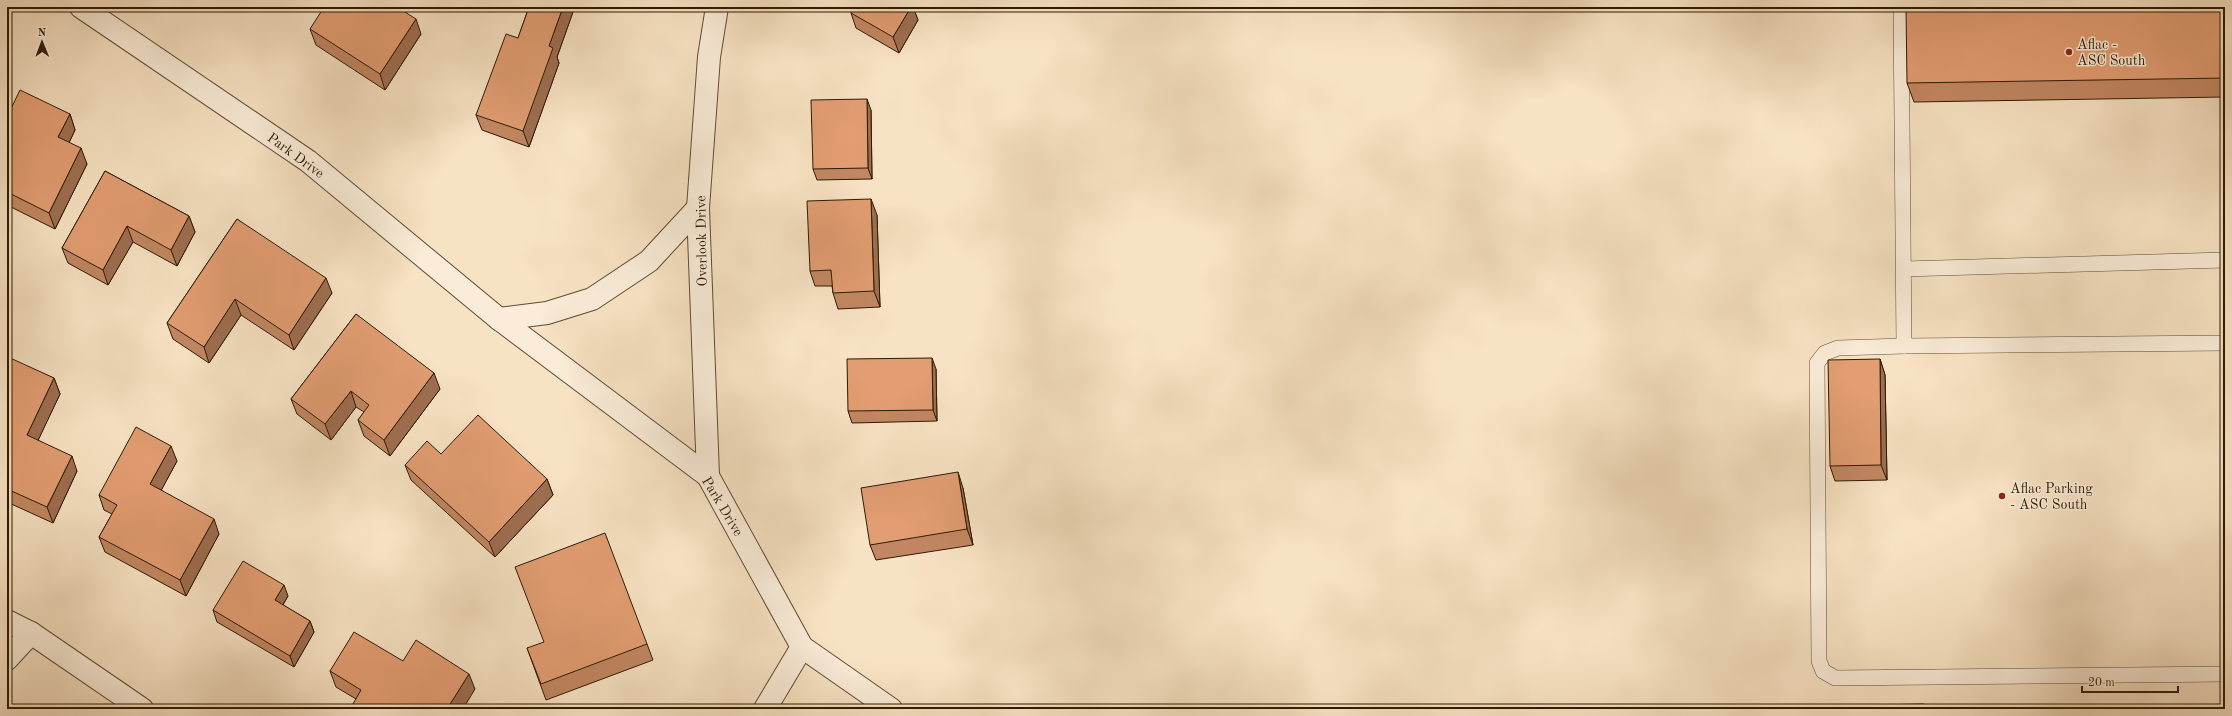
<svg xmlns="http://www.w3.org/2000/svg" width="2232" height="716" font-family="'Old Standard TT',serif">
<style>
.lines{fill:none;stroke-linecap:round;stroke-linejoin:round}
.lane-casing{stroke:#5f4c32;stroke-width:16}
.street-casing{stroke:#5f4c32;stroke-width:24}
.lane{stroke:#faecd8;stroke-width:15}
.street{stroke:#faecd8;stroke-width:22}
.wall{fill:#c28762;stroke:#2c1a02}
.shaded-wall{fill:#9e6e50;stroke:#2c1a02}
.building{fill:#e29d72;stroke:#2c1a02}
.poi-dot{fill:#8f2418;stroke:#faecd8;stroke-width:1.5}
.labels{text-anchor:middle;stroke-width:3;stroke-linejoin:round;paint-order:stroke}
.poi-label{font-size:14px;fill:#2c1a02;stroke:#faecd8;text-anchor:start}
.street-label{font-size:14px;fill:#2c1a02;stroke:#faecd8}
</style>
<rect width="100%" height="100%" fill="#f7e2c3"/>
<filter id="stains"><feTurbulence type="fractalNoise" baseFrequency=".005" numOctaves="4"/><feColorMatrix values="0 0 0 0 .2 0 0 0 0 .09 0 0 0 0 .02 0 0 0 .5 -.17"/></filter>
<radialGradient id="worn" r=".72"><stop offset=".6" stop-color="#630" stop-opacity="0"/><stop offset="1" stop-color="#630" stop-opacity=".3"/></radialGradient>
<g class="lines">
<g class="lane-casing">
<g id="lane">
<polyline points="1901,7 1904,346 1838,348 1825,353 1817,363 1819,661 1823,671 1835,678 2225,674"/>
<polyline points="1904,269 2225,260"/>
<polyline points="1904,346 2225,343"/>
</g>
</g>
<g class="street-casing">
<g id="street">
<polyline points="81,7 308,161 499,319 708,476 802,647 891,709"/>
<polyline points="499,319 547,313 592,299 649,261 698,208"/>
<polyline points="708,476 698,208 709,57 717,7"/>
<polyline points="7,621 31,633 142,709"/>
<polyline points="7,659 31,633"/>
<polyline points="765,709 802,647"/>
</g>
</g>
<use href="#lane" class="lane"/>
<use href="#street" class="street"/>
</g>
<g class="wall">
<polygon points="529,7 573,7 574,9 557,57 559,63 529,147 482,130 476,115 518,38"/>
<polygon points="854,7 913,7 918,20 899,53 856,28 851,13"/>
<polygon points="2225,7 2225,97 1914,102 1907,83"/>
<polygon points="310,29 421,34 385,90 316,45"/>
<polygon points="871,110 872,179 817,180 813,169"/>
<polygon points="70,114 75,130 69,143 87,164 55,229 7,205 7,117"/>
<polygon points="105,171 189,216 195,232 177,266 133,242 108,285 68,263 62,248"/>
<polygon points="877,215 880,307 838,309 833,293 832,286 815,286 810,271"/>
<polygon points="237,219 332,293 294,350 241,315 209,363 173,339 167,323"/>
<polygon points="356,314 440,389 390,456 364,436 358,420 364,412 356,407 331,440 297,414 291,399"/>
<polygon points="7,359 54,378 60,394 38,440 77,471 53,523 7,502"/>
<polygon points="1880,359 1885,375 1887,480 1835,481 1830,466"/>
<polygon points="936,369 937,421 852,423 848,411"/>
<polygon points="441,454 547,479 553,495 495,557 411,480 405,465"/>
<polygon points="177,461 161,490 219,534 186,596 105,552 99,537 112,514 104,510 99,495"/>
<polygon points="963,488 973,545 876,560 870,545"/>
<polygon points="288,596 283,605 310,621 314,632 294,667 217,622 213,610"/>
<polygon points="647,644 653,660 546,700 527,648"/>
<polygon points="403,661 475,689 356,699 336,687 330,671"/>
</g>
<g class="shaded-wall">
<polygon points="563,7 573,7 574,9 557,57 559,63 529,147 523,131 549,46"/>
<polygon points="911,7 913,7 918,20 899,53 893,37"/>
<polygon points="416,19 421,34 385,90 380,74"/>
<polygon points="867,99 871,110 872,179 868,168"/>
<polygon points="70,114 75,130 64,153 58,137"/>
<polygon points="81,148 87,164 55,229 49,213"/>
<polygon points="871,199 877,215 880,307 874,291"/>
<polygon points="189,216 195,232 177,266 171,250"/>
<polygon points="127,226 133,242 108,285 103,270"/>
<polygon points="326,278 332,293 294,350 289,335"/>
<polygon points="235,299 241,315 209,363 204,347"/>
<polygon points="932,358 936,369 937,421 933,410"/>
<polygon points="1880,359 1885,375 1887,480 1881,465"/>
<polygon points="434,373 440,389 390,456 384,440"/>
<polygon points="54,378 60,394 33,451 27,435"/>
<polygon points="351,391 356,407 331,440 325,424"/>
<polygon points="171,446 177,461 156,500 150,484"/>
<polygon points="72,456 77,471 53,523 47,507"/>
<polygon points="958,472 963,488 973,545 967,529"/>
<polygon points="547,479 553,495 495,557 489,542"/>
<polygon points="214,519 219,534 186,596 180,580"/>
<polygon points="284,585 288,596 279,611 275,600"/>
<polygon points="310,621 314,632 294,667 290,656"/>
<polygon points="469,674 475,689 463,709 447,709"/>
</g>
<g class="building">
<polygon points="324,7 397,7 416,19 380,74 310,29"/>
<polygon points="529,7 563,7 549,46 553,48 523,131 476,115 506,34 518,38"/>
<polygon points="854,7 911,7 893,37 851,13"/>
<polygon points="1906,7 2225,7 2225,78 1907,83"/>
<polygon points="20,90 70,114 58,137 81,148 49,213 7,192 7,117"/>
<polygon points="867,99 868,168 813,169 811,100"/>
<polygon points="105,171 189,216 171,250 127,226 103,270 62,248"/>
<polygon points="871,199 874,291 833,293 831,270 810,271 807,201"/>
<polygon points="237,219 326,278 289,335 235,299 204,347 167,323"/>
<polygon points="356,314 434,373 384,440 358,420 369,405 351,391 325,424 291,399"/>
<polygon points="8,357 54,378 27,435 72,456 47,507 7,489 7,359"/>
<polygon points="932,358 933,410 848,411 847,359"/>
<polygon points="1880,359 1881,465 1830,466 1828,360"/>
<polygon points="478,415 547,479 489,542 405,465 427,441 441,454"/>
<polygon points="136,427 171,446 150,484 214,519 180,580 99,537 117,505 99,495"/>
<polygon points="958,472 967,529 870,545 861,488"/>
<polygon points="605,533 647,644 541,684 527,648 544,642 515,567"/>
<polygon points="243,561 284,585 275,600 310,621 290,656 213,610"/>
<polygon points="354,632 403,661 416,640 469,674 447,709 350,709 361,690 330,671"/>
<polygon points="1924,704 1924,709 1870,709 1870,705"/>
<polygon points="552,705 553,709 537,709"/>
</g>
<g class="poi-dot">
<circle cx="2069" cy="52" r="4"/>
<circle cx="2002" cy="496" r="4"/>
</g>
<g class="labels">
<g class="poi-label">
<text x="2077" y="49">Aflac -<tspan x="2077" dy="16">ASC South</tspan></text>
<text x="2010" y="493">Aflac Parking<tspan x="2010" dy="16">- ASC South</tspan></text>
</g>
<g class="street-label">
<text transform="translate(296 155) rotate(36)" y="5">Park Drive</text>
<text transform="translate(701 241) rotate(-91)" y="5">Overlook Drive</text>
<text transform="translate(723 506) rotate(59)" y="5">Park Drive</text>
</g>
</g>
<rect width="2232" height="716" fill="none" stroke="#f7e2c3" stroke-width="24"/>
<rect x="8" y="8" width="2216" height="700" fill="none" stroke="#2c1a02" stroke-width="2"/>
<rect x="12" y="12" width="2208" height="692" fill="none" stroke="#2c1a02"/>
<g transform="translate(42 42) rotate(359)" stroke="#faecd8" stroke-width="3" paint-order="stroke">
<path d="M0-3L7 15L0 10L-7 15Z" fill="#2c1a02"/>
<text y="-6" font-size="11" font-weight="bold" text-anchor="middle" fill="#2c1a02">N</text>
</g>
<path d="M2082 686v6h96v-6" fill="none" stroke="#2c1a02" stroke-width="2"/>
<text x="2088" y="686" font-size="12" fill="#2c1a02" stroke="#faecd8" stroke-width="3" paint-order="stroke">20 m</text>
<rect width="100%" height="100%" filter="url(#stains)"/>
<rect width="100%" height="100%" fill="url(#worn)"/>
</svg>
